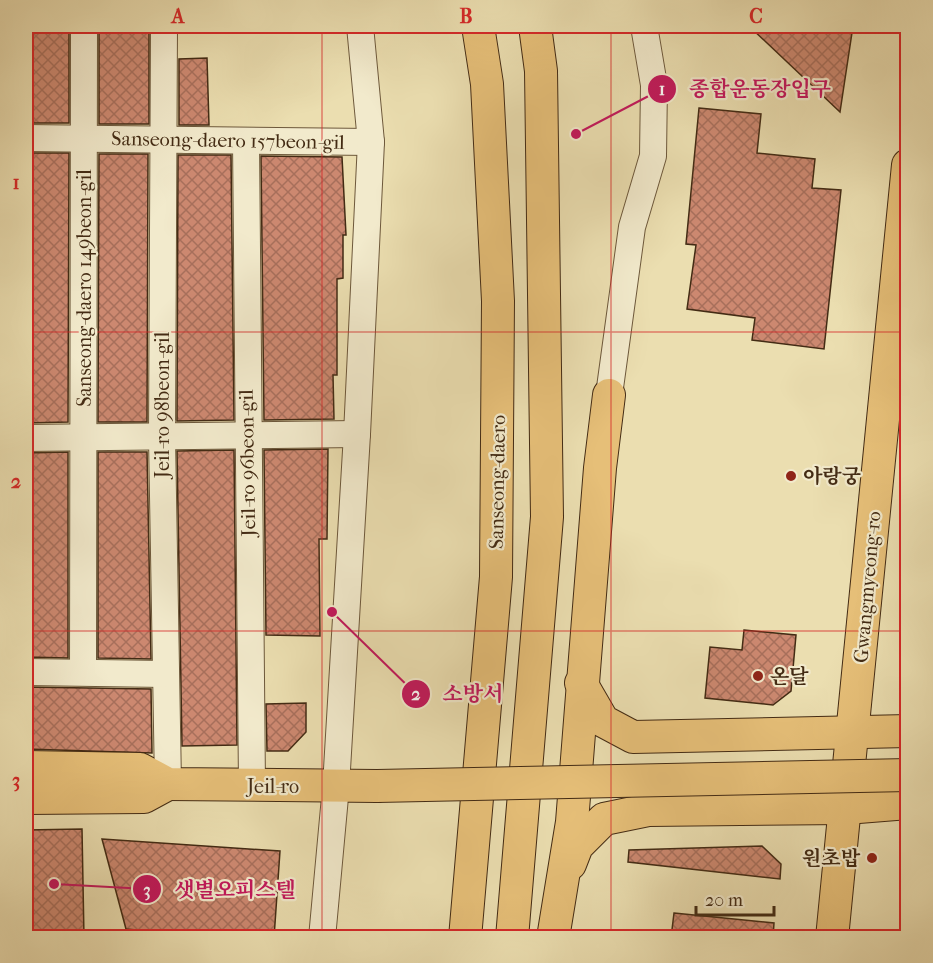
<svg xmlns="http://www.w3.org/2000/svg" width="933" height="963" font-family="'IM FELL French Canon','Noto Serif KR',serif">
<style>
.building{fill:url(#building-cross-hatch);stroke:#432b14;stroke-width:1.5}
.lines{fill:none;stroke-linecap:round;stroke-linejoin:round}
.minor-casing{stroke:#6d583b;stroke-width:28}
.major-casing{stroke:#432b14;stroke-width:34}
.minor{stroke:#f2eacc;stroke-width:26}
.major{stroke:#e6bf78;stroke-width:32}
.major-bridge-casing{stroke:#432b14;stroke-width:34;stroke-linecap:butt}
.major-bridge{stroke:#e6bf78;stroke-width:32}
.grid{fill:none;stroke:#d62828;stroke-width:1.5;stroke-opacity:0.55}
.poi-dot{fill:#8f2418;stroke:#f2eacc;stroke-width:2}
.labels{text-anchor:middle;stroke-width:4.5;stroke-linejoin:round;paint-order:stroke}
.street-label{font-size:20px;fill:#432b14;stroke:#f2eacc}
.poi-label{font-size:20px;font-weight:bold;fill:#432b14;stroke:#f2eacc;text-anchor:start}
.leader{fill:none;stroke:#c2185b;stroke-width:2}
.callout-dot{fill:#c2185b;stroke:#f2eacc;stroke-width:2}
.mark-label{font-size:18px;text-anchor:middle;font-weight:bold;fill:#fff}
.callout-label{font-size:21px;text-anchor:middle;font-weight:bold;fill:#c2185b;stroke:#f2eacc;stroke-width:4.5;stroke-linejoin:round;paint-order:stroke}
.neatline{fill:none;stroke:#d62828;stroke-width:2}
.grid-label{font-size:20px;text-anchor:middle;font-weight:bold;fill:#d62828}
</style>
<defs>
<pattern id="building-cross-hatch" width="8" height="8" patternUnits="userSpaceOnUse" patternTransform="scale(1.5)"><rect width="8" height="8" fill="#cc8870"/><path d="M0 0l8 8M0 8l8-8" fill="none" stroke="#a76f5b"/></pattern>
</defs>
<rect width="100%" height="100%" fill="#ebdeb0"/>
<filter id="stains"><feTurbulence type="fractalNoise" baseFrequency=".00333" numOctaves="4"/><feColorMatrix values="0 0 0 0 .2 0 0 0 0 .09 0 0 0 0 .02 0 0 0 .5 -.17"/></filter>
<radialGradient id="worn" r=".72"><stop offset=".6" stop-color="#630" stop-opacity="0"/><stop offset="1" stop-color="#630" stop-opacity=".3"/></radialGradient>
<g class="building">
<rect x="26" y="26" width="43" height="97"/>
<rect x="99" y="26" width="50" height="98"/>
<polygon points="749,26 853,26 840,112"/>
<polygon points="207,58 209,125 179,125 179,59"/>
<polygon points="699,108 761,114 757,153 815,159 812,188 841,190 824,349 752,340 755,318 687,309 696,245 686,244"/>
<polygon points="26,153 69,153 68,422 26,423"/>
<polygon points="99,154 148,154 147,422 98,422"/>
<polygon points="178,155 231,155 234,420 177,421"/>
<polygon points="261,156 342,157 346,235 343,235 343,278 337,279 337,375 333,375 334,419 264,420"/>
<polygon points="328,449 327,539 319,539 320,636 266,635 264,450"/>
<polygon points="234,450 237,745 182,746 177,451"/>
<polygon points="68,452 68,658 26,657 26,453"/>
<polygon points="98,452 147,452 151,659 98,658"/>
<polygon points="744,630 796,635 791,691 773,705 705,698 710,647 742,650"/>
<polygon points="26,687 151,689 152,753 26,749"/>
<polygon points="306,703 306,732 288,751 267,751 266,704"/>
<polygon points="82,829 84,938 26,938 26,830"/>
<polygon points="102,839 280,851 274,938 223,938 126,929"/>
<polygon points="762,846 781,864 780,879 628,862 629,850"/>
<polygon points="674,913 774,923 773,938 671,938"/>
</g>
<g class="lines">
<g class="minor-casing">
<g id="minor">
<polyline points="164,26 162,438 168,784"/>
<polyline points="26,138 371,142"/>
<polyline points="246,141 252,786"/>
<polyline points="609,395 632,227 653,156 654,85 644,26"/>
<polyline points="26,438 357,434"/>
<polyline points="26,672 165,674"/>
<polyline points="83,672 84,26"/>
<polyline points="322,938 336,786 357,434 371,142 360,26"/>
</g>
</g>
<g class="major-casing">
<g id="major">
<polyline points="581,683 603,721 633,737 908,731"/>
<polyline points="26,767 140,769 168,784 377,786"/>
<polyline points="26,798 144,797 168,784"/>
<polyline points="570,864 577,846 604,819 648,810 846,808 908,803"/>
<polyline points="465,938 496,577 498,301 487,84 478,26"/>
<polyline points="512,938 547,517 541,71 535,26"/>
<polyline points="553,938 572,822 600,468 609,395"/>
<polyline points="832,938 908,165"/>
</g>
</g>
<use href="#minor" class="minor"/>
<use href="#major" class="major"/>
<g class="major-bridge-casing">
<polyline id="major-bridge" points="377,786 908,775"/>
</g>
<use href="#major-bridge" class="major-bridge"/>
</g>
<path class="grid" d="M322 26V938M611 26V938M26 332H908M26 631H908"/>
<g class="poi-dot">
<circle cx="791" cy="476" r="6"/>
<circle cx="758" cy="676" r="6"/>
<circle cx="872" cy="858" r="6"/>
</g>
<g class="labels">
<g class="street-label">
<text transform="translate(228 140) rotate(1)" y="7">Sanseong-daero 157beon-gil</text>
<text transform="translate(84 288) rotate(-90)" y="7">Sanseong-daero 149beon-gil</text>
<text transform="translate(162 405) rotate(-90)" y="7">Jeil-ro 98beon-gil</text>
<text transform="translate(247 463) rotate(-91)" y="7">Jeil-ro 96beon-gil</text>
<text transform="translate(497 482) rotate(-89)" y="7">Sanseong-daero</text>
<text transform="translate(867 587) rotate(-85)" y="7">Gwangmyeong-ro</text>
<text x="273" y="793">Jeil-ro</text>
</g>
<g class="poi-label">
<text x="803" y="483">아랑궁</text>
<text x="770" y="683">온달</text>
<text x="860" y="865" text-anchor="end">원초밥</text>
</g>
</g>
<path class="leader" d="M576 134L662 89M332 612L416 694M54 884L147 889"/>
<g class="callout-dot">
<circle cx="576" cy="134" r="6"/>
<circle cx="332" cy="612" r="6"/>
<circle cx="54" cy="884" r="6"/>
<circle cx="662" cy="89" r="15"/>
<circle cx="416" cy="694" r="15"/>
<circle cx="147" cy="889" r="15"/>
</g>
<g class="mark-label">
<text x="662" y="95">1</text>
<text x="416" y="700">2</text>
<text x="147" y="896">3</text>
</g>
<g class="callout-label">
<text x="760" y="96">종합운동장입구</text>
<text x="473" y="701">소방서</text>
<text x="235" y="897">샛별오피스텔</text>
</g>
<rect width="933" height="963" fill="none" stroke="#ebdeb0" stroke-width="66"/>
<path d="M696 906v9h78v-9" fill="none" stroke="#432b14" stroke-width="3"/>
<text x="705" y="906" font-size="18" fill="#432b14" stroke="#f2eacc" stroke-width="4.5" paint-order="stroke">20 m</text>
<rect x="33" y="33" width="867" height="897" class="neatline"/>
<g class="grid-label">
<text x="178" y="23">A</text>
<text x="466" y="23">B</text>
<text x="756" y="23">C</text>
<text x="16" y="189">1</text>
<text x="16" y="488">2</text>
<text x="16" y="787">3</text>
</g>
<rect width="100%" height="100%" filter="url(#stains)"/>
<rect width="100%" height="100%" fill="url(#worn)"/>
</svg>
